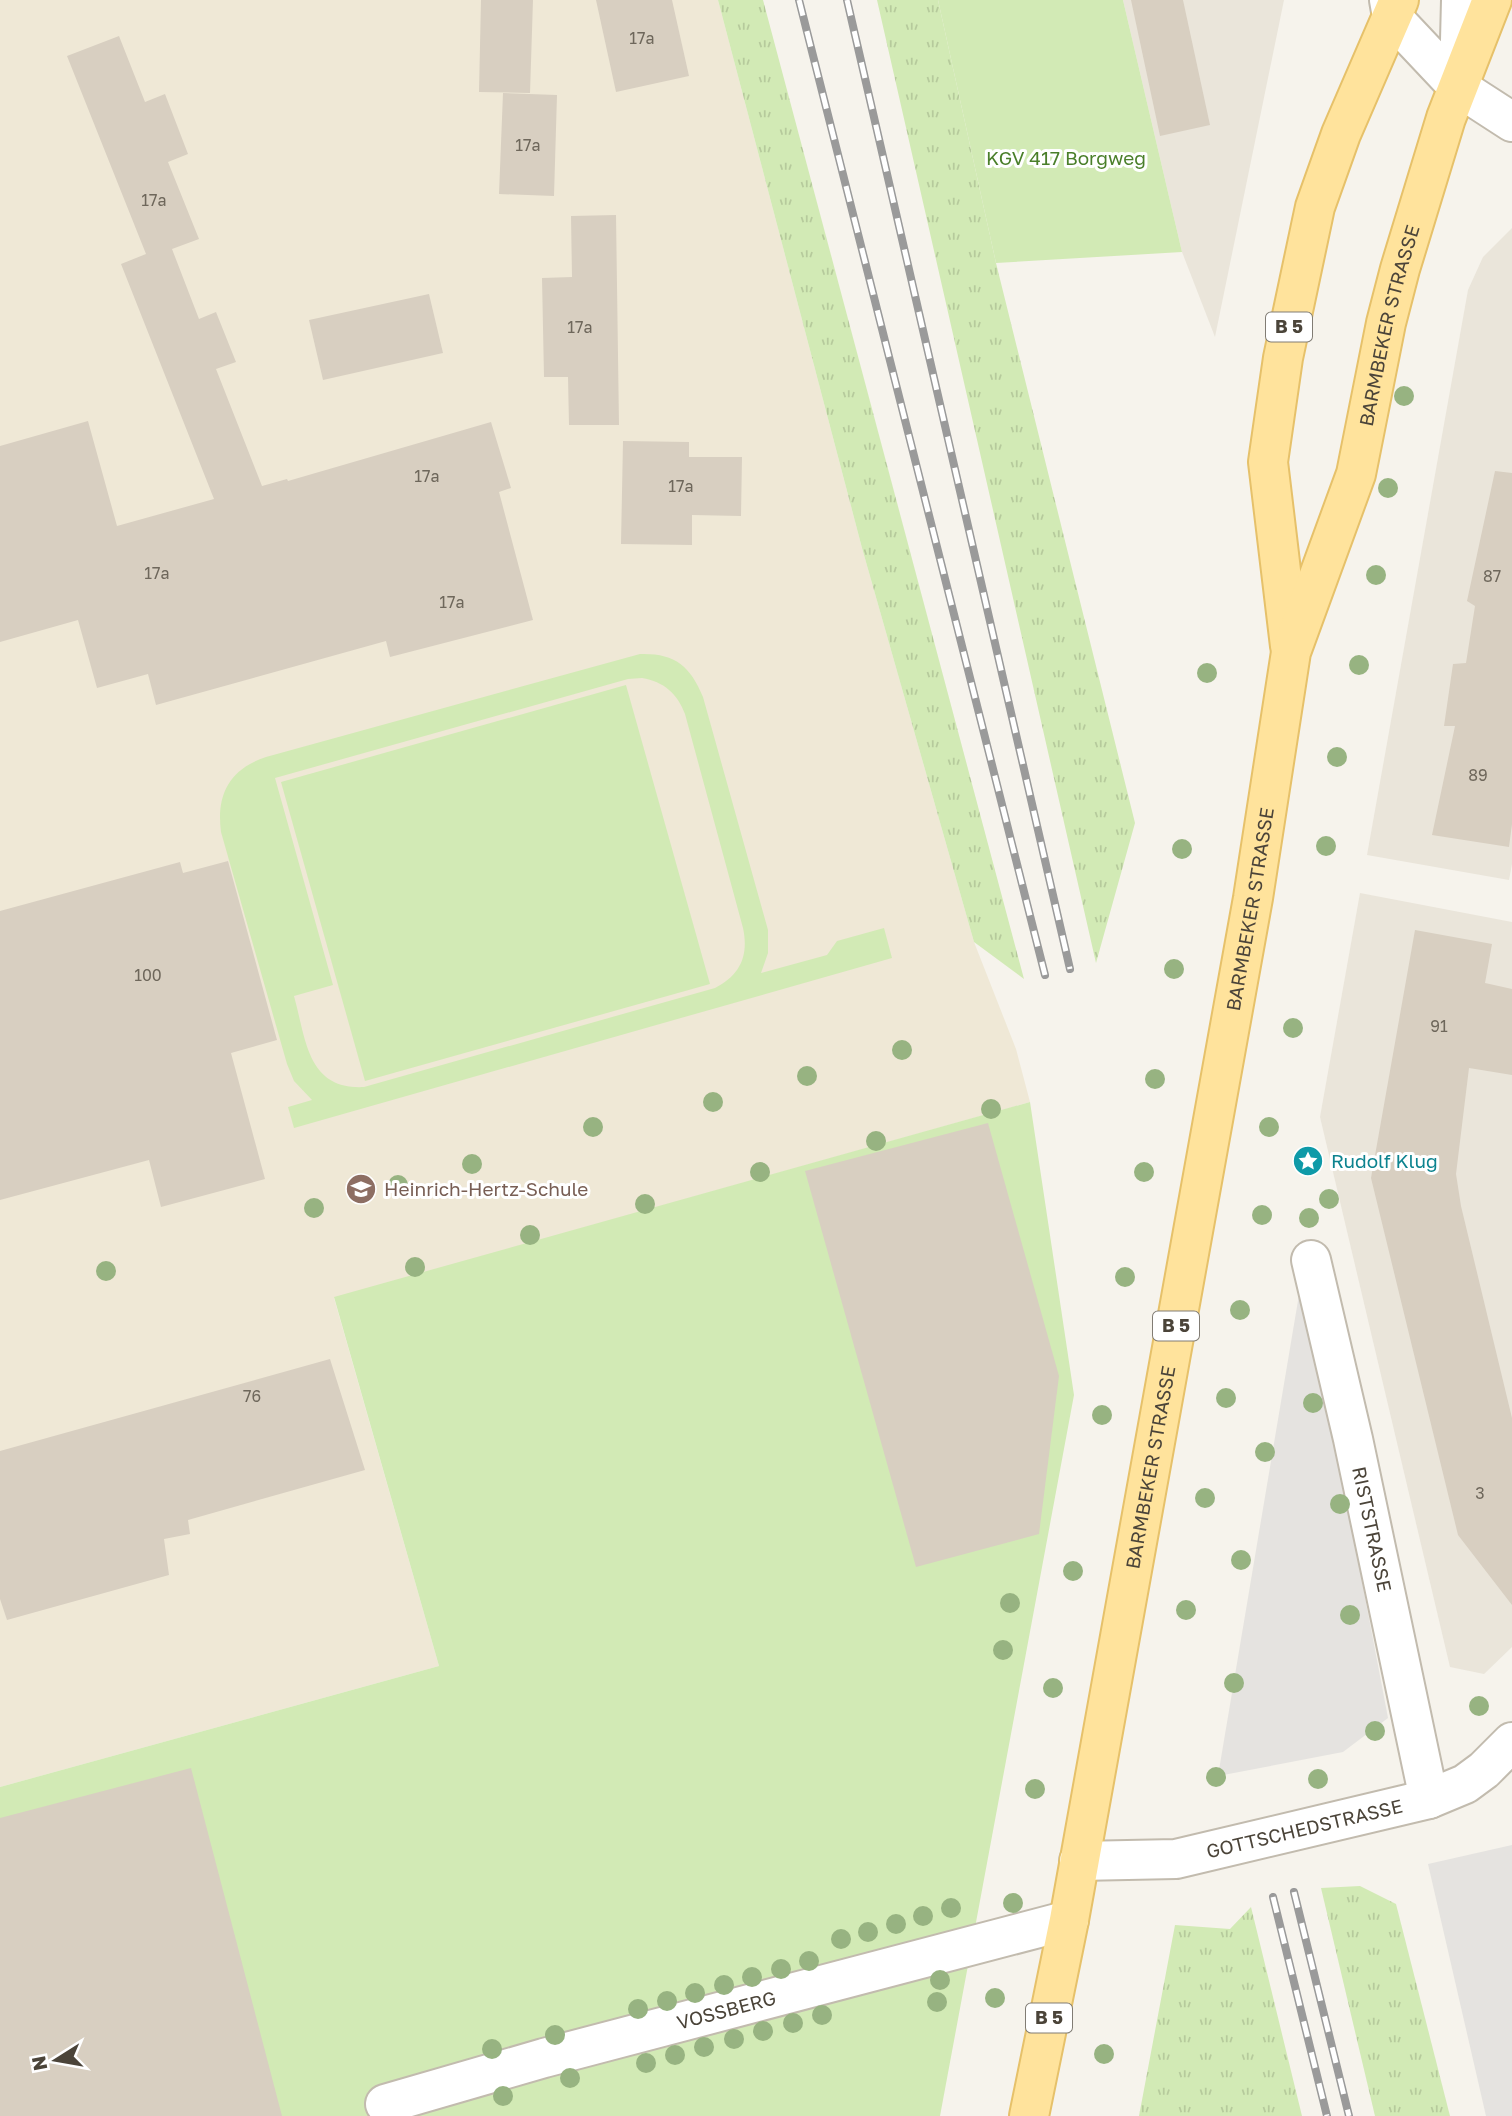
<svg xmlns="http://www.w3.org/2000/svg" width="1512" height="2116" font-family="'Golos Text',sans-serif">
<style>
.residential{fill:#eae5da}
.education{fill:#efe8d6}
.grass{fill:url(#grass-tufts)}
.garden{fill:#d2eab5;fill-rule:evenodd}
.parking{fill:#e5e3e0}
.building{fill:#d8cfc1}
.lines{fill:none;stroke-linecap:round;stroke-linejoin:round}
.minor-casing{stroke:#c2bbae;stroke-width:42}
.major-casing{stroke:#e6c16a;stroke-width:42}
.minor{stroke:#fff;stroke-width:38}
.major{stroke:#ffe39c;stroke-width:38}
.rail-casing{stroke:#9a9a9a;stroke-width:8}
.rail{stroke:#fff;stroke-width:5;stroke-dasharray:16;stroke-linecap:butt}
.tree{fill:#97b381}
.labels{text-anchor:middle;stroke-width:6;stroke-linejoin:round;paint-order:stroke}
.number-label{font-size:16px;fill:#6e675b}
.shield{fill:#fff;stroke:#817c74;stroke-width:2}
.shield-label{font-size:18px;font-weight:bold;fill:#4b4439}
.park-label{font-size:19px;fill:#4a7f2a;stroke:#fff}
.street-label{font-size:19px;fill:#4b4439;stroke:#fff}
.culture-label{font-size:19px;fill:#0d838f;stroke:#fff;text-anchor:start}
.education-label{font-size:19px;fill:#785e54;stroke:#fff;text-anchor:start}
</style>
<defs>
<pattern id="grass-tufts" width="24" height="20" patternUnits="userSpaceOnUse" patternTransform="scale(1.75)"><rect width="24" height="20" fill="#d2eab5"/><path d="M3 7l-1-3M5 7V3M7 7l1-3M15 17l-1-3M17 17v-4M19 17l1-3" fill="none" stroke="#b6ca9c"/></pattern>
</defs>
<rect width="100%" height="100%" fill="#f6f3ec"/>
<g class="residential">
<polygon points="1123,0 1284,0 1215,337 1182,252"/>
<polygon points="1512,228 1512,864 1509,880 1367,855 1468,290 1483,257"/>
<polygon points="1360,893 1512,922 1512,1647 1484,1674 1450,1667 1320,1117"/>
</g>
<polygon class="education" points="0,0 718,0 862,548 974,942 1016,1049 1030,1102 334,1298 439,1666 0,1787"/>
<g class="grass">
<polygon points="718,0 763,0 1024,979 974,942 862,548"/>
<polygon points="877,0 938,0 996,263 1135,823 1096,963"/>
<polygon points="1360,1886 1396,1904 1450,2116 1375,2116 1321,1888"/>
<polygon points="1251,1907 1302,2116 1139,2116 1175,1925 1230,1929"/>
</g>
<g class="garden">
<polygon points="938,0 1123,0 1182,252 996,263"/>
<path d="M640 654C674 653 690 665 703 697L768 930V953L761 973 827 955 837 941 884 928 892 958 294 1128 288 1107 312 1100 294 1081 287 1064 221 832C216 794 230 769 266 757ZM642 678C664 682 677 693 685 714L743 928C749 956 740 975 715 988L364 1087C307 1090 306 1039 294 996L333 985 275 778 628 679Z"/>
<polygon points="626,685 710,984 365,1081 281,782"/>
<polygon points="1030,1102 1074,1395 940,2116 0,2116 0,1787 439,1666 334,1297"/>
</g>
<g class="parking">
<polygon points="1303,1271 1388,1718 1343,1752 1218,1776"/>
<polygon points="1512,1845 1512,2116 1486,2116 1428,1864"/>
</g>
<g class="building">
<polygon points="481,0 533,0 530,93 479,92"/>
<polygon points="596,0 672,0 689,76 616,92"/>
<polygon points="1131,0 1183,0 1210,125 1160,136"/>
<polygon points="119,36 145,102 165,94 188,154 168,162 199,239 172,249 199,319 216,312 236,362 216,369 262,486 287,479 288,481 491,422 511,488 499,492 533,620 390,657 386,641 156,705 148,674 97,688 78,620 0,642 0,446 88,421 117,526 214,499 121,264 146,254 67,56"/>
<polygon points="503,93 557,95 554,196 499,194"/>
<polygon points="616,215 619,425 569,425 568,377 544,377 542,278 572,277 571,216"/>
<polygon points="429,294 443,353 323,380 309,320"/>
<polygon points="623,441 689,442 689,457 742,457 741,516 692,515 692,545 621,544"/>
<polygon points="1495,471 1512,473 1512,824 1509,847 1432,835 1455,726 1444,726 1453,664 1466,663 1475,606 1467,601"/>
<polygon points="228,861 277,1040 231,1053 265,1179 161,1207 149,1160 0,1200 0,911 180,862 183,873"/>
<polygon points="1415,930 1492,944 1485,983 1512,989 1512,1075 1469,1068 1456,1174 1461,1206 1512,1418 1512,1605 1458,1535 1371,1178"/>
<polygon points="988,1123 1059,1376 1039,1534 916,1567 805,1171"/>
<polygon points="330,1359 365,1470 188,1520 190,1534 164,1539 169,1575 7,1620 0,1599 0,1451"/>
<polygon points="191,1768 282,2116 0,2116 0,1818"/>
</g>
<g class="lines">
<g class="minor-casing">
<g id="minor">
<polyline points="1389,0 1392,17 1458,87 1512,122"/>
<polyline points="1459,81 1461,0"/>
<path id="s1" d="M1311 1260 1353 1439 1429 1799"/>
<path id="s2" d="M1079 1861 1176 1859 1429 1799 1465 1784 1484 1770 1512 1742"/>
<path id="s3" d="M385 2104 544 2058 1069 1920"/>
</g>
</g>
<g class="major-casing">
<g id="major">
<polyline points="1290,646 1268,462 1283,358 1315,207 1341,134 1399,0"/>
<path id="s4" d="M1029 2116 1069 1920 1253 898 1291 652 1356 474 1386 323 1400 269 1446 118 1492 0"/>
</g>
</g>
<use href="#minor" class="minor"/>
<use href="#major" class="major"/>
<g class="rail-casing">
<g id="rail">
<polyline points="799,0 1045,975"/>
<polyline points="847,0 1070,969"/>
<polyline points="1294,1892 1349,2116"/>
<polyline points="1273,1897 1327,2116"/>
</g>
</g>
<use href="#rail" class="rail"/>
</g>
<g class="tree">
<circle cx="1404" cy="396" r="10"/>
<circle cx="1388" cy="488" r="10"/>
<circle cx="1376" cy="575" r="10"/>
<circle cx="1359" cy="665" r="10"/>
<circle cx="1207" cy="673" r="10"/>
<circle cx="1337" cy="757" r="10"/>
<circle cx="1326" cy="846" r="10"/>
<circle cx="1182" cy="849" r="10"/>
<circle cx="1174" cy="969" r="10"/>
<circle cx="1293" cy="1028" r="10"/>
<circle cx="902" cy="1050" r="10"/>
<circle cx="807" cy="1076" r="10"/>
<circle cx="1155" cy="1079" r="10"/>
<circle cx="713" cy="1102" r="10"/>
<circle cx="991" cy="1109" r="10"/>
<circle cx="593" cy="1127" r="10"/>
<circle cx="1269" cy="1127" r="10"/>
<circle cx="876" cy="1141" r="10"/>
<circle cx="472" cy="1164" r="10"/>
<circle cx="760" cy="1172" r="10"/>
<circle cx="1144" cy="1172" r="10"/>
<circle cx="398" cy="1185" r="10"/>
<circle cx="1329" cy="1199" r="10"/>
<circle cx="645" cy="1204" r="10"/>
<circle cx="314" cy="1208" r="10"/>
<circle cx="1262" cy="1215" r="10"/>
<circle cx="1309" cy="1218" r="10"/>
<circle cx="530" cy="1235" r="10"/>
<circle cx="415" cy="1267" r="10"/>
<circle cx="106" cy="1271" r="10"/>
<circle cx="1125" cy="1277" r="10"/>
<circle cx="1240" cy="1310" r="10"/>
<circle cx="1226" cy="1398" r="10"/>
<circle cx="1313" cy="1403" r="10"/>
<circle cx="1102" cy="1415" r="10"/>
<circle cx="1265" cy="1452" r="10"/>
<circle cx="1205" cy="1498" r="10"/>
<circle cx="1340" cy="1504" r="10"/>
<circle cx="1241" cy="1560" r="10"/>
<circle cx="1073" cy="1571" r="10"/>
<circle cx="1010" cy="1603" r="10"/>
<circle cx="1186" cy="1610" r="10"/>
<circle cx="1350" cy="1615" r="10"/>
<circle cx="1003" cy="1650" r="10"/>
<circle cx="1234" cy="1683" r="10"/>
<circle cx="1053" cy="1688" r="10"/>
<circle cx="1479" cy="1706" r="10"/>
<circle cx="1375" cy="1731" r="10"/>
<circle cx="1216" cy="1777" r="10"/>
<circle cx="1318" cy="1779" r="10"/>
<circle cx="1035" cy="1789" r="10"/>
<circle cx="1013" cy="1903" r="10"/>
<circle cx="951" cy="1908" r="10"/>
<circle cx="923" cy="1916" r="10"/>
<circle cx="896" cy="1924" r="10"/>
<circle cx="868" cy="1932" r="10"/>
<circle cx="841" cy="1939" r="10"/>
<circle cx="809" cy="1961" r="10"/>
<circle cx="781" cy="1969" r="10"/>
<circle cx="752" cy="1977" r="10"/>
<circle cx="940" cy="1980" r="10"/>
<circle cx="724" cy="1985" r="10"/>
<circle cx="695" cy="1993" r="10"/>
<circle cx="995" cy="1998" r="10"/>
<circle cx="667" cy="2001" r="10"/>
<circle cx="937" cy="2002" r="10"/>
<circle cx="638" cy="2009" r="10"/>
<circle cx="822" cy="2015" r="10"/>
<circle cx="793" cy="2023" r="10"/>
<circle cx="763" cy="2031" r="10"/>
<circle cx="555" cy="2035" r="10"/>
<circle cx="734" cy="2039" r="10"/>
<circle cx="704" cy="2047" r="10"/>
<circle cx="492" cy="2049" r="10"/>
<circle cx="1104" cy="2054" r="10"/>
<circle cx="675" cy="2055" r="10"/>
<circle cx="646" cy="2063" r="10"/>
<circle cx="570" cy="2078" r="10"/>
<circle cx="503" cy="2096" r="10"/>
</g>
<defs>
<g id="sight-disc" transform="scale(1.575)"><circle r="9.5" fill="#0f9aa8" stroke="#fff"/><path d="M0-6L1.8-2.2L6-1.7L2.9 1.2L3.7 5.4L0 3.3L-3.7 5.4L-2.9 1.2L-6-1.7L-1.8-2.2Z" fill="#fff"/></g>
<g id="school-disc" transform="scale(1.575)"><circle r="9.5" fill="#8d6e63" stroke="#fff"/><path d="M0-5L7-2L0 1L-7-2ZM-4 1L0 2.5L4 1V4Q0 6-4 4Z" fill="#fff"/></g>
</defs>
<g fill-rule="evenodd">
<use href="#sight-disc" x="1308" y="1161"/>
<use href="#school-disc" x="361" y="1189"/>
</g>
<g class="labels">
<g class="number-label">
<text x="642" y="44">17a</text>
<text x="528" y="151">17a</text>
<text x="154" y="206">17a</text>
<text x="580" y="333">17a</text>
<text x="427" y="482">17a</text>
<text x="681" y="492">17a</text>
<text x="157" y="579">17a</text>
<text x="1492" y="582">87</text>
<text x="452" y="608">17a</text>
<text x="1478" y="781">89</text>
<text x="148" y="981">100</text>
<text x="1439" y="1032">91</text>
<text x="252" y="1402">76</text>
<text x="1480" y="1499">3</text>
</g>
<g class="shield">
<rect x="1266" y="312.5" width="46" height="29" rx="5"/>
<rect x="1153" y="1311.5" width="46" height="29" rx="5"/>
<rect x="1026" y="2003.5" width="46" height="29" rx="5"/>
</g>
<g class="shield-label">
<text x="1289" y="333">B 5</text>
<text x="1176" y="1332">B 5</text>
<text x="1049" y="2024">B 5</text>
</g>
<g class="park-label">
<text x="1066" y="165">KGV 417 Borgweg</text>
</g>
<g class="street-label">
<text dy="7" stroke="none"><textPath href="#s4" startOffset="1829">BARMBEKER STRASSE</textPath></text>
<text dy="7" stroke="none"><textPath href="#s4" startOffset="1227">BARMBEKER STRASSE</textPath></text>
<text dy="7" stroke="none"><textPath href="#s4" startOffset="660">BARMBEKER STRASSE</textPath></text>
<text dy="7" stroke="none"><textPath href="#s1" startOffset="276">RISTSTRASSE</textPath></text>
<text dy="7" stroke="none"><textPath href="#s2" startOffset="229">GOTTSCHEDSTRASSE</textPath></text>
<text dy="7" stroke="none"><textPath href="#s3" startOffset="354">VOSSBERG</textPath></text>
</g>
<g class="culture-label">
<text x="1331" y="1168">Rudolf Klug</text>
</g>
<g class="education-label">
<text x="384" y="1196">Heinrich-Hertz-Schule</text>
</g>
</g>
<g transform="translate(56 2060) rotate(259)" stroke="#ffffff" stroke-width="5" paint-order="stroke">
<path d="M0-5L12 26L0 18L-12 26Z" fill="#4b4439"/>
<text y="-10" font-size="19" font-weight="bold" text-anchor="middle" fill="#4b4439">N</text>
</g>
</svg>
